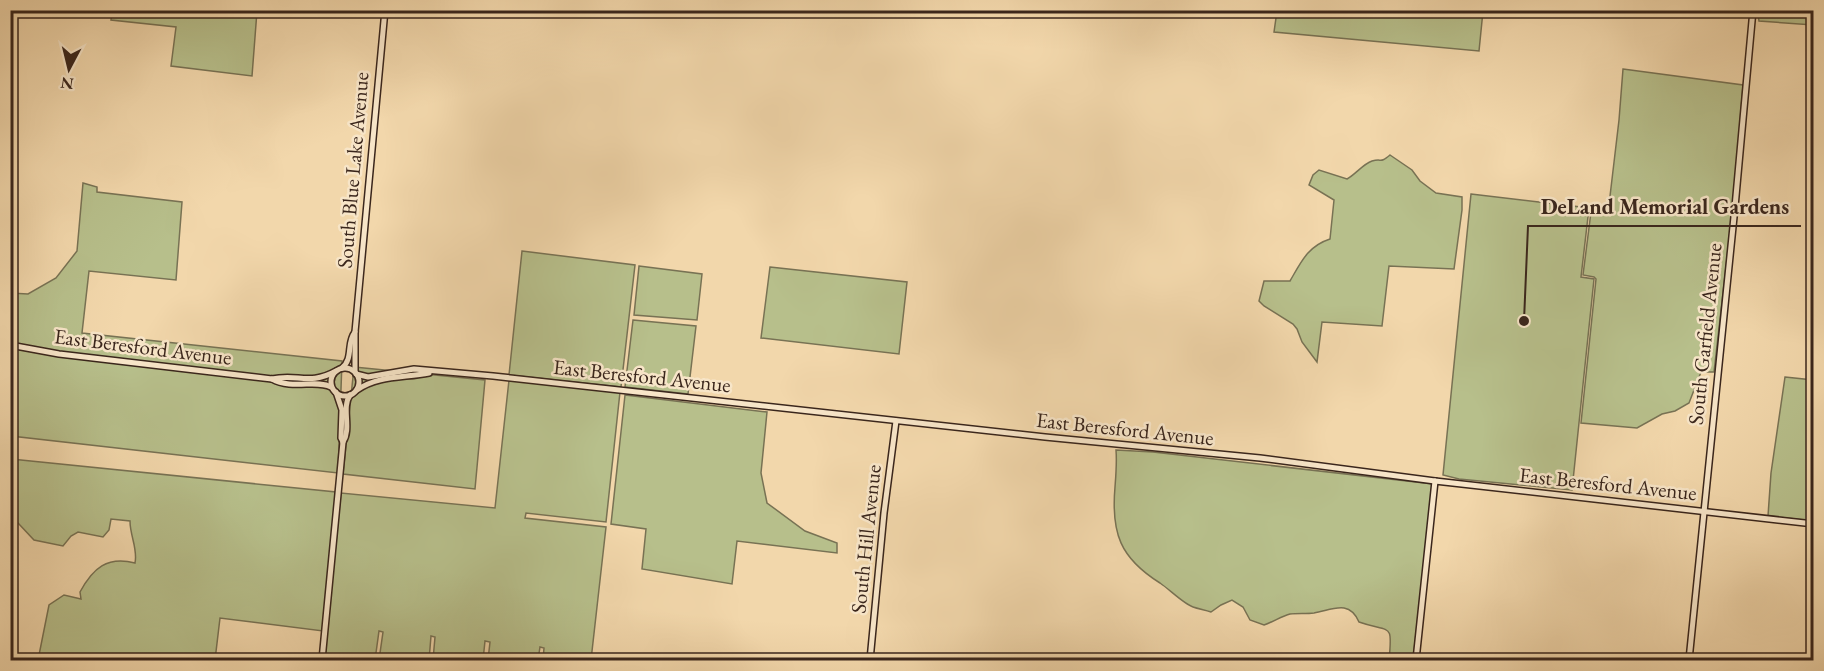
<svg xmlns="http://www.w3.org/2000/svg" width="1824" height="671" font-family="'EB Garamond',serif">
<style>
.green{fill:#b7bf8b;stroke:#787254;stroke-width:1.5}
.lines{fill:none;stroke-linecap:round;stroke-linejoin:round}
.secondary-casing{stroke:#3a261c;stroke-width:8}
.secondary{stroke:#f7e5c8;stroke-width:5}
.labels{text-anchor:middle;stroke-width:5;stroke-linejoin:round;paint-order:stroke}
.street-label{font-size:21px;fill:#3a261c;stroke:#f7e5c8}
.leader{fill:none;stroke:#3a261c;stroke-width:2}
.callout-dot{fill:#3a261c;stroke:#f7e5c8;stroke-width:2}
.callout-label{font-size:22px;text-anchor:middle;font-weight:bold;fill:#3a261c;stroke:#f7e5c8;stroke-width:5;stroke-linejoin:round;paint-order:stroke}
</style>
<rect width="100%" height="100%" fill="#f2d7ab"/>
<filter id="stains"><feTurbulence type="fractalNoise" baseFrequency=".00333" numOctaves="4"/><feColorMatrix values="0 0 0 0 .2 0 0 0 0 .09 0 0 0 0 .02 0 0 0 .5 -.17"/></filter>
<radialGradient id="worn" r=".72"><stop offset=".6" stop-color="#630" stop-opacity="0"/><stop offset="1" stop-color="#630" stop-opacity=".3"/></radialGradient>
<g class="green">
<polygon points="1776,10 1813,11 1813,25 1759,21 1758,14 1767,15"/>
<polygon points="112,11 257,11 252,76 171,66 176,27 111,20"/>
<polygon points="1277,11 1483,11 1479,51 1274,32"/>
<polygon points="1623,69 1743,85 1734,196 1714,372 1701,372 1689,403 1675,411 1662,414 1637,428 1581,423 1596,279 1594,277 1583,275 1591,212 1608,213 1619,120"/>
<path d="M1390 155 1412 170 1420 181 1436 193 1462 197V210L1454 269 1389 266 1382 326 1322 322 1317 362 1302 342 1297 329 1293 324 1264 306 1259 301 1264 281H1290C1301 262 1308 246 1330 239L1334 200 1309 185 1313 175 1319 170 1347 179C1356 174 1363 164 1372 161 1383 158 1379 164 1390 155Z"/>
<polygon points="83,183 97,187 97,192 182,202 176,280 89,271 82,333 342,361 338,473 11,436 10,293 28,294 56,278 77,251"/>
<polygon points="1471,194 1589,208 1581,277 1594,279 1572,490 1459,479 1443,475"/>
<polygon points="522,251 635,265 621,387 509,375"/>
<polygon points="639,266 702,274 697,320 634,315"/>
<polygon points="770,267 907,282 899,354 761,338"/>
<polygon points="633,320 696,326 688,394 625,387"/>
<polygon points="354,367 485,380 475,489 343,474"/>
<polygon points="1785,377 1813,380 1813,521 1768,516 1771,473"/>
<polygon points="509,380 620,392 606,522 526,513 525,518 606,527 591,660 543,660 544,648 540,647 538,660 488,660 490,642 485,641 483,660 433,660 435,637 431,636 429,660 379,660 383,632 379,631 375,660 324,660 341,493 495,508"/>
<polygon points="625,395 767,412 761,473 767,503 805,531 837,543 837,553 737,541 732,584 642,569 646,529 611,524"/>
<path d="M1116 450 1153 452 1433 484 1413 660H1389C1393 621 1390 633 1359 622 1349 599 1332 610 1314 613 1306 614 1298 613 1290 614 1282 616 1273 622 1264 625L1250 620 1243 607 1232 600 1221 605 1211 612C1205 610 1199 609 1193 607 1184 604 1169 589 1160 583 1120 558 1111 533 1115 487 1116 474 1117 463 1116 450Z"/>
<path d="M11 459 336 492 323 631 220 618 215 660H38L49 605 64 595 81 599 80 592C93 568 107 556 135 563 138 549 130 536 130 521L111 519 109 530 103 537 78 532 71 536 63 546 34 540 18 523H11Z"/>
</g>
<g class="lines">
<g class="secondary-casing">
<g id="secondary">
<path d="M10 345 59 354 272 379C297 373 309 386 336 371"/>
<path d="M342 368C354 358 346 343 355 332"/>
<circle cx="345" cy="382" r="14"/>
<polyline points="355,372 355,332 385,10"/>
<polyline points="356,374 368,377 414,369 493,376 1045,437 1260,458 1435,481 1814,524"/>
<path d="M272 379C292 390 317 379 331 387"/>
<path d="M357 390C378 375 405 378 429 373"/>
<path d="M343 442C352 428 341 408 350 395"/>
<polyline points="322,660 343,442 341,438 342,410 336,392"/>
<polyline points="870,660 884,513 896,421"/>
<polyline points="1416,660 1435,481"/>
<polyline points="1689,660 1735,207 1753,10"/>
</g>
</g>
<use href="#secondary" class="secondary"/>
</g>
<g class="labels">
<g class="street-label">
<text transform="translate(353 170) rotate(-85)" y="7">South Blue Lake Avenue</text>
<text transform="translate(1705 334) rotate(-84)" y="7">South Garfield Avenue</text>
<text transform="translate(143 347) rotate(7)" y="7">East Beresford Avenue</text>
<text transform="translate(642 376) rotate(6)" y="7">East Beresford Avenue</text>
<text transform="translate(1125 429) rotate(6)" y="7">East Beresford Avenue</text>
<text transform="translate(1608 484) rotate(6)" y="7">East Beresford Avenue</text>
<text transform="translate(866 539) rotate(-84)" y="7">South Hill Avenue</text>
</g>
</g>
<path class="leader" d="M1524 321L1528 226H1801"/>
<circle class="callout-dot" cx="1524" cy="321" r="6"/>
<g class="callout-label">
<text x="1665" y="214">DeLand Memorial Gardens</text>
</g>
<rect width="1824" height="671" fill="none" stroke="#f2d7ab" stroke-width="36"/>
<rect x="12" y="12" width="1800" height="647" fill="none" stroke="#3a261c" stroke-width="3"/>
<rect x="18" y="18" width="1788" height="635" fill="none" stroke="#3a261c" stroke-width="1.5"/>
<g transform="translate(69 69) rotate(187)" stroke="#f7e5c8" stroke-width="4.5" paint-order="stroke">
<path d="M0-4.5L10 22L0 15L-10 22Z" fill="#3a261c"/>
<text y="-9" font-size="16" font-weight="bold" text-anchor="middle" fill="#3a261c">N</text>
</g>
<rect width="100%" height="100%" filter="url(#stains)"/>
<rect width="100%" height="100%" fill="url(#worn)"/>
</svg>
